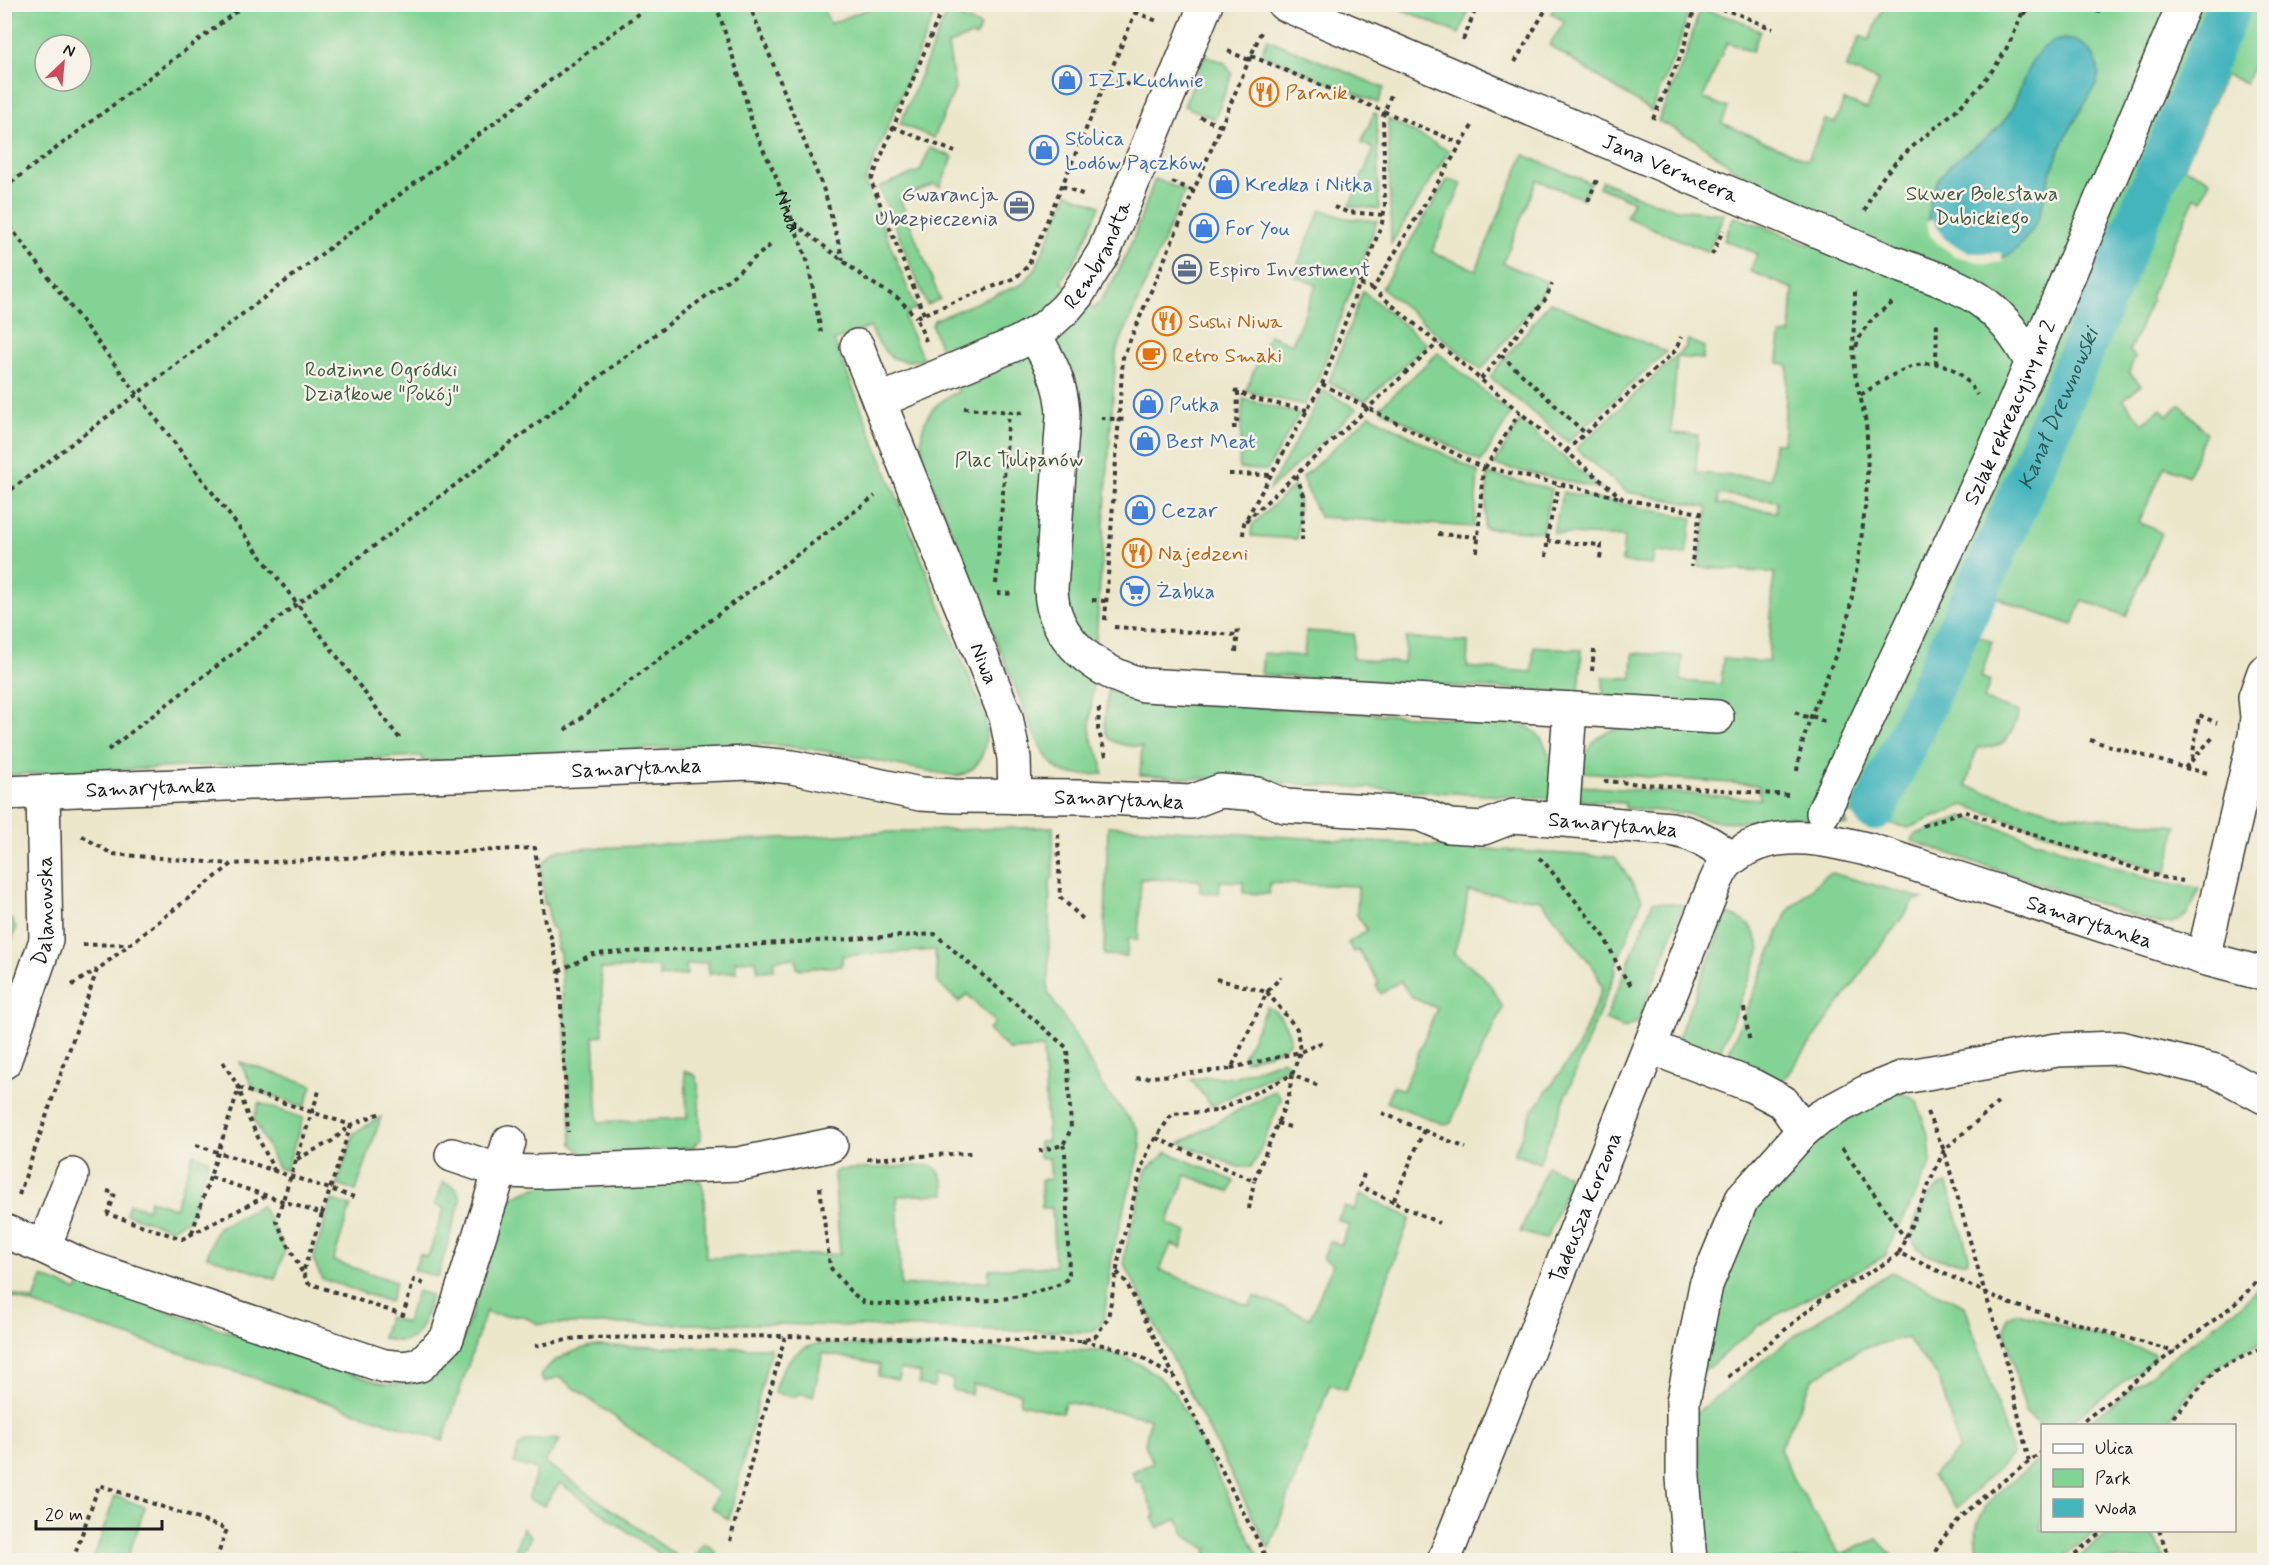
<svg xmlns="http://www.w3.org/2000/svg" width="2269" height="1565" font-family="Mynerve,sans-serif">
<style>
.green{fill:#83d394;stroke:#507858;stroke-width:1.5;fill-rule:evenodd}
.water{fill:#45b5bd;stroke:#30686c;stroke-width:1.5}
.pier{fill:#ece7cb}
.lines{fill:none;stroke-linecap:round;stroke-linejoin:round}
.canal{stroke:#45b5bd;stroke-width:44}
.minor-casing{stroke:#3b3a36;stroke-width:36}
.path{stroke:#3b3a36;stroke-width:4;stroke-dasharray:4.5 4.5;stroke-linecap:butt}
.minor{stroke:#fff;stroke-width:33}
.labels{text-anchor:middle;stroke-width:5;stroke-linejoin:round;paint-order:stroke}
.shop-label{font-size:21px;fill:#366cbe;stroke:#f7f3e8;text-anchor:start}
.food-label{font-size:21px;fill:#c56008;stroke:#f7f3e8;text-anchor:start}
.street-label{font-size:21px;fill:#1c1c1c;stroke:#f7f3e8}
.park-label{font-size:21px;fill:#405c46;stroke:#f7f3e8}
.service-label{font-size:21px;fill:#4e5e75;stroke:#f7f3e8;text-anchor:end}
.water-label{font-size:22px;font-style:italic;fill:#2c595c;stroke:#f7f3e8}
</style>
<rect width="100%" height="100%" fill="#f7f3e8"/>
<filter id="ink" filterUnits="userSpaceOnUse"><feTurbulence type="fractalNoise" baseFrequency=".0167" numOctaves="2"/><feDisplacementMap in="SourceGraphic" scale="12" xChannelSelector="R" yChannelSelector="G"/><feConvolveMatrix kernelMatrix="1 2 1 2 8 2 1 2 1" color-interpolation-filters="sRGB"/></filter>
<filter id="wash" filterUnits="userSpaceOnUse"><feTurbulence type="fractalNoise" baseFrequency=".008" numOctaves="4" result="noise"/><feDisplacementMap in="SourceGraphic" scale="24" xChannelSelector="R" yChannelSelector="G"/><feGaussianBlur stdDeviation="1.35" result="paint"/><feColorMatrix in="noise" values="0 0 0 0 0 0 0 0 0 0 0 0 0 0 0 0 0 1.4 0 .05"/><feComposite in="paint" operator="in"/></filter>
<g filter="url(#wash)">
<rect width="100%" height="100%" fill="#ece7cb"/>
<g class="green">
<path d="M821 4 830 24 877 5H930L937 8 865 182 916 309 909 311 905 319 923 359C892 367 882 352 870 327L834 341 985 717C988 741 985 771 956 776 886 765 816 744 745 744L529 755 495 760 423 761 422 756 5 775 4 5ZM45 45H81V81H45Z"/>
<polygon points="1391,5 1471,4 1471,5 1459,34"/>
<polygon points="1556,5 1690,5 1678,47 1651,111 1549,45 1565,22 1551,13"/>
<path d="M1884 5H2264V40L2246 83 2225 75 2184 168 2210 180 2202 200 2195 197 2150 297 2152 299 2129 352 2135 356 2129 372 2141 385 2123 400 2143 423 2161 408 2168 416 2180 404 2206 433 2188 476 2165 466 2139 522 2162 533 2126 616 2082 600 2073 625 2025 609 1996 597 1979 636 1992 642 1981 677 1990 681 1984 700 2019 712C2011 736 2006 751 1977 747L1966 786 2066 815 2177 826 2166 873 1964 805 1908 828 1840 811 1847 825 1790 817 1737 822 1715 821 1682 813 1625 808V803L1140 775 1142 747C1093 745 1105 728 1108 689L1123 696 1141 700 1513 722C1536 727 1546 739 1550 762L1582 765C1587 744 1601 731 1622 728L1603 694V677L1632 678 1633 653 1682 656 1681 681 1721 684 1723 659 1768 662 1774 573 1698 567 1708 507 1627 492 1576 449 1685 348 1688 340 1704 347 1703 359 1677 357 1671 433 1698 435 1696 473 1771 479 1774 443H1783L1788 365 1778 363 1780 335 1790 334 1793 289 1750 271 1757 254 1724 240 1734 217 1762 226 1809 245 1822 215 1761 189 1694 139 1658 121 1687 52 1700 9 1736 19 1760 31 1752 52 1727 42 1703 98 1728 108 1722 123 1808 160 1825 120 1835 123 1844 100 1867 109 1879 81 1846 68 1860 36 1869 40ZM1719 494 1777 501 1776 512 1718 504ZM1582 772 1758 785 1760 799 1581 786Z"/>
<polygon points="947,12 981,26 976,37 971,35 948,45 955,89 934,138 900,124"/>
<polygon points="1267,39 1384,88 1378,103 1261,54"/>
<polygon points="1205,55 1225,63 1232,74 1215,119 1184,106"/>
<polygon points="1374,113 1377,114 1379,209 1349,206 1374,149 1361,143"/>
<polygon points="1388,119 1449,151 1391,244"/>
<polygon points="930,148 953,157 940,187 934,184 900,199 940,299 927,305 879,187 920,171"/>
<polygon points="1524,155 1590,183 1583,199 1537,180 1503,263 1547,282 1540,298 1481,370 1382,288 1448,179 1462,184 1432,252 1476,270"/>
<path d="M1155 179 1185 191 1116 352 1090 727 1092 740 1101 759 1103 774C1093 774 1080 776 1069 774 1052 772 1042 749 1035 736L924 464C916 430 925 406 958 392L932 326 934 320 1022 284 1035 270 1068 193 1100 206 1080 251 1061 281 1094 309C1125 271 1138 224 1155 179Z"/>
<polygon points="1602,181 1647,200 1676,209 1724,214 1708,252 1626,217 1633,201 1599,187"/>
<polygon points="1321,209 1344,218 1377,221 1317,382 1304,405 1257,394 1246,390 1269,335 1292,344 1316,285 1293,275"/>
<polygon points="1363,291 1427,344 1365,401 1329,382"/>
<polygon points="1550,302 1666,352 1568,442 1490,377"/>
<polygon points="1438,353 1511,414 1481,462 1379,408"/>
<polygon points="1324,391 1357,409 1268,491"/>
<polygon points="1243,399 1299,414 1267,470 1239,469"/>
<polygon points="1370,415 1478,472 1474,527 1319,517 1302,478"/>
<polygon points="1520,421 1602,489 1494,465"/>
<polygon points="1488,474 1552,489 1542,532 1484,528"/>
<polygon points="1294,486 1299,498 1297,539 1251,536 1252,525"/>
<polygon points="1563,492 1692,518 1686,554 1654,552 1652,565 1622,562 1624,537 1553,533"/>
<polygon points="1306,631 1354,634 1353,659 1404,663 1406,638 1468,642 1467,667 1532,672 1534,646 1582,650 1579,693 1261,675 1263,653 1304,656"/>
<path d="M1962 816 2159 882 2199 888C2191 912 2185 927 2155 923L1912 841 1914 835Z"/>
<path d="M1108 826 1615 857 1639 893 1642 900 1615 968 1616 971 1539 1163 1514 1154 1532 1112 1578 1048 1602 988 1596 971 1541 900 1468 891 1464 918 1454 953C1479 973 1489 977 1503 1008L1468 1080 1451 1123 1446 1125 1386 1102 1393 1086 1403 1090 1437 1008 1412 998 1400 981 1381 994 1376 985 1379 983 1358 950 1354 952 1348 943 1367 930 1357 915 1358 886 1270 883 1269 894 1243 893V882L1220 881 1219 893 1200 892V880L1141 879 1138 940 1128 939 1127 956 1104 955Z"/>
<path d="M1053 827V877L1050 880 1048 993 1076 1037 1103 1087 1138 1129 1141 1147 1113 1250 1104 1318C1100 1326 1097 1330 1088 1332L772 1324H538L523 1316 493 1315 486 1311 443 1441 5 1295V1292L34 1301 42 1277 77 1291 81 1282 380 1383C451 1393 460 1349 478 1294 488 1264 497 1235 506 1206 516 1192 531 1189 547 1185L696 1179 701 1182 704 1192 706 1258 840 1254 834 1174 837 1170 930 1165C943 1171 943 1181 945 1194L897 1196 901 1286 989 1281V1269L1055 1266 1052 1208H1042L1041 1180 1051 1179 1049 1158H1039V1142L1048 1141 1043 1048 1009 1050 988 1030 995 1022 967 994 959 1002 938 983 935 950 842 956V966L797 969 796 958 774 960V970L758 971 756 960 735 961 736 972 709 974 708 962 686 965 687 975 660 977 659 967 601 969 603 1035 594 1036 598 1122 687 1118 685 1070 696 1076 698 1084 701 1139 692 1148 583 1154 572 1144 560 953 557 949 556 932 550 926 547 904H544L541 866 553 852 561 850 911 831Z"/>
<polygon points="1832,873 1924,899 1915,900 1785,1078 1778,1084 1726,1059 1787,912 1825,876"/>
<polygon points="1653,902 1683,905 1638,1022 1625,1028 1605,1020"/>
<path d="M1727 914C1748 919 1756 930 1760 951L1716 1061 1677 1040Z"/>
<polygon points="5,915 12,920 16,928 5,958"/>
<path d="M1267 1007C1278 1009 1290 1030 1290 1041L1283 1049 1245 1061 1243 1057Z"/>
<polygon points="1283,1060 1288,1064 1286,1068 1212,1106 1191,1080 1206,1077 1234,1077"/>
<polygon points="240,1062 312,1085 305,1107 254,1090"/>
<polygon points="1271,1092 1276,1091 1281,1099 1257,1158 1251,1167 1238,1167 1180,1143"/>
<polygon points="1896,1093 1910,1096 1917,1102 1929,1138 1931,1163 1885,1256 1757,1326 1695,1379 1715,1284 1749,1205 1807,1140"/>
<polygon points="259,1103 303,1118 286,1170 278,1168 254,1119"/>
<polygon points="381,1117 356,1191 337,1185 354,1133"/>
<polygon points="1167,1152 1234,1181 1230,1192 1186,1175 1167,1224 1187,1232 1181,1248 1171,1244 1160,1270 1249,1306 1254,1296 1310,1318 1333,1264 1323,1259 1330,1241 1341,1245 1349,1225 1338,1220 1344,1207 1354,1210 1361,1194 1410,1218 1346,1390 1330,1384 1269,1549 1124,1263 1124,1256 1146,1170"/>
<polygon points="193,1154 209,1160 189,1219 171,1229 126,1214 129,1204 147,1209 150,1200 175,1208"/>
<polygon points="1547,1166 1567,1175 1569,1181 1548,1236 1545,1239 1520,1232"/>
<polygon points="443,1182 456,1188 461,1199 438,1277 414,1270 420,1254 428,1257 444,1208 435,1205"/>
<path d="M1947 1184 1969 1256 1967 1262C1951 1262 1925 1260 1915 1244 1905 1228 1929 1186 1947 1184Z"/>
<polygon points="332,1200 351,1206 333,1261 396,1282 390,1302 322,1279 313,1259"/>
<polygon points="262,1206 285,1250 275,1279 207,1256 217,1228"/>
<polygon points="1891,1272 1965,1306 2013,1454 1957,1508 1932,1476 1959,1450 1939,1378 1906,1337 1860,1349 1813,1379 1780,1448 1793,1479 1840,1555 1877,1539 1896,1560 1707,1560 1695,1414 1795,1335"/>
<path d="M2264 1280V1341C2224 1358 2188 1385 2167 1425H2085L2246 1301Z"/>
<path d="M417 1291 431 1295C422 1326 421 1350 382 1338L388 1317 406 1323Z"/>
<polygon points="2018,1313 2154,1353 2155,1358 2067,1425 2042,1426 2042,1427 2025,1412 2005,1331 2007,1317"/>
<path d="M817 1344 1102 1351C1132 1357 1154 1370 1174 1392L1259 1557V1560H1202L1208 1550 1186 1536 1178 1519 1157 1528 1153 1517 1156 1516 1140 1481 1136 1482 1132 1472 1153 1463 1145 1444 1150 1418 1065 1402 1062 1413 1020 1404 1021 1393 973 1384 971 1394 952 1390 953 1380 936 1376 934 1387 918 1384 921 1373 900 1369 898 1380 878 1376 880 1365 823 1353 813 1396 798 1393 796 1397 774 1393C779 1368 791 1350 817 1344Z"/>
<path d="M592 1346 771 1348 729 1520 711 1507 719 1493 559 1377 544 1382 540 1376C552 1358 572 1351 592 1346Z"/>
<polygon points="551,1439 560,1440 545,1462 682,1560 668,1560 560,1483 544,1505 528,1499 537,1470 514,1463 519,1445 528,1441"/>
<path d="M2042 1458V1530L2096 1531 2061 1560H1982C1957 1512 2011 1483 2042 1458Z"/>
<polygon points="115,1496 145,1507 127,1560 103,1560 94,1557"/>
<polygon points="523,1528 531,1536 520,1560 512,1560"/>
<polygon points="2109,1531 2153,1531 2153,1536 2166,1560 2076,1560"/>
<polygon points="704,1543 713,1549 721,1560 692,1560"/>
</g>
<path class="water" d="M2063 39 2077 41 2088 48 2096 59 2099 73 2096 85 2066 136 2050 174 2040 214 2031 232 2013 253 1996 260 1947 247 1928 222C1929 207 1930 195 1937 182 1954 153 1988 144 2007 117 2025 90 2025 45 2063 39Z"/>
<polygon class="pier" points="1933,220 1944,238 1952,244 1971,253 2001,253 2003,262 1987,264 1955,256 1937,243 1930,235 1926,222"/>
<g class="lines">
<path class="canal" id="s1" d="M1875 809 2012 514 2230 4"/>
</g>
</g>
<g filter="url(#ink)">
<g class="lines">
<g class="minor-casing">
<g id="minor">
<path id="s3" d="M1284 4 1891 262C1960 287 1994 293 2032 363"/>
<path d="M1034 335C1050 361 1062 384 1063 415L1051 589C1052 640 1098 673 1144 685L1717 717"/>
<path id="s4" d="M857 346 1006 717 1014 758 1015 797"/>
<path id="s5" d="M879 401 1018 343 1044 328 1065 309 1077 295 1104 252 1206 4"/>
<path id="s6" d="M4 793 750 763 792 767 920 794 955 796 1083 797 1191 802 1220 791 1257 794 1285 806 1420 814 1449 826 1483 828 1514 816 1671 829C1696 834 1712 843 1731 859"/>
<path id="s7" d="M1823 813 1995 449 2184 4"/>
<polyline points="1562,819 1570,709"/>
<polyline points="2203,958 2255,736 2257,717 2255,697 2264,672"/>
<polyline points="1650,1047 1753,1086 1783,1102 1803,1131"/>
<path id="s8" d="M4 1062 46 940 43 792"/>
<polyline points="452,1155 500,1171 537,1172 739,1164 831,1145"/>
<polyline points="4,1231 44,1247 83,1266 384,1366 404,1368 420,1365 447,1338 509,1142"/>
<polyline points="44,1247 72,1175"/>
<path id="s9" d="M1444 1560 1709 898C1713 888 1717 877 1723 868 1728 860 1739 853 1748 848 1788 829 1829 840 1870 850L2203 958 2264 974"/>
<polyline points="1690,1560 1683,1478 1683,1402 1706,1285 1742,1199 1803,1131 1820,1117 1866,1092 1904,1077 2057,1050 2120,1048 2216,1071 2264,1097"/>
</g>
</g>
<g class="path">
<path id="s2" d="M716 4 743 89 754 130 775 174 808 263 821 332"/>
<polyline points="749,4 825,193 843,260"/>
<polyline points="1131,4 1138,7"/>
<polyline points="1704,4 1738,14 1773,29"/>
<polyline points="2079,4 2102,13"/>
<polyline points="1135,12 1157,21"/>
<polyline points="2023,14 2039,4"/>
<polyline points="1463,40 1478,4"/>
<polyline points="1228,51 1249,60"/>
<polyline points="1251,56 1462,144"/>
<polyline points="1515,62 1549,4"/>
<polyline points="1108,76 1131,86"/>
<polyline points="1200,117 1221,126"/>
<polyline points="1653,119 1683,50 1696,4"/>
<polyline points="1472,126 1373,289 1623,499 1700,513 1691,567"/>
<polyline points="893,127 955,152"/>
<polyline points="1172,182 1194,191"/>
<polyline points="1062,186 1087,196"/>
<polyline points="4,188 246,4"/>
<polyline points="1588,201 1597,180"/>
<polyline points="1334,207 1347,212 1384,215"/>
<path d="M1865 211C1881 164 1921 142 1956 110 1989 81 2012 47 2025 4"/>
<polyline points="4,219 400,739"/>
<polyline points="794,223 869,281 899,299 916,317"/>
<polyline points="1712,255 1723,230"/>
<polyline points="1360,284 1373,289"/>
<polyline points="924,314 871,181 942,9"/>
<polyline points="926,341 916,317 1015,278 1028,266 1139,4"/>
<path d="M1856 347C1862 327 1875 315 1892 303"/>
<polyline points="1501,355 1585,433"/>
<polyline points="1936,364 1937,319"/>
<polyline points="1481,379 1545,300 1552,284"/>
<polyline points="1322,384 1479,466 1622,498"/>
<polyline points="1234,390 1254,399 1307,410"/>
<path d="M1861 395C1901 368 1944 340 1977 395"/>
<polyline points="964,408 1025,413"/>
<polyline points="1101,418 1126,420"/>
<polyline points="1232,427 1237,427 1238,392"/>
<polyline points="1566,451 1676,350 1681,337"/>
<polyline points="1485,468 1520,412"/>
<polyline points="1229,474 1271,475"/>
<polyline points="1296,475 1304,496 1302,540"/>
<polyline points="4,495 651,4"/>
<polyline points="1246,521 1438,343"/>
<polyline points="1438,534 1478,537"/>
<polyline points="1243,535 1244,523 1323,382 1382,223 1385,205 1383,116 1392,92"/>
<polyline points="1547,541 1601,545 1600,561"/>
<polyline points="1477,552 1483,467"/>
<polyline points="1546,557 1548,532 1559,485"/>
<polyline points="996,584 1009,412"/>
<polyline points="997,593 1014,594"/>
<polyline points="1092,600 1106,601"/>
<polyline points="1105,620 1123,357 1261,32"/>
<polyline points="1114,627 1237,635"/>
<polyline points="1236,652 1238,626"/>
<polyline points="1592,671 1594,650"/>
<polyline points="1099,708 1098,729 1107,759"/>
<polyline points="1795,712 1811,719"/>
<polyline points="1812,716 1825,722"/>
<polyline points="565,730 875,496"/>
<polyline points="2090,740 2185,768 2208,773"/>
<polyline points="108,750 297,604 734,275 773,243"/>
<polyline points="2192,759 2199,715 2217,723"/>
<polyline points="2185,768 2215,735"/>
<path d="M1797 771C1804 712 1841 661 1851 602 1860 549 1870 493 1867 439 1867 414 1857 391 1854 367 1852 342 1855 315 1855 289"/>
<polyline points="1604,781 1788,795"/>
<polyline points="1923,826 1963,811 2161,877 2183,881"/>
<polyline points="1058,834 1060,897 1084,920"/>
<polyline points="82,836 112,854 231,864"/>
<polyline points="1539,858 1544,862 1604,936 1620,970 1632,987"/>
<polyline points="83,945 129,944"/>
<polyline points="559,971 593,954 935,934 1067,1048 1071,1129 1063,1145 1039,1151"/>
<polyline points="1216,979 1267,992 1281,977"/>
<polyline points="72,985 96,970"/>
<polyline points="1744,1008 1750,1043"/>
<polyline points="223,1062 239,1088 247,1115 275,1172"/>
<polyline points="1231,1068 1300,1052 1323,1042"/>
<polygon points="239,1088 351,1125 322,1214 210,1177"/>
<polyline points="1927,1112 1944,1150 1985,1293 2003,1347 2029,1462"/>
<polyline points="1382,1113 1466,1148"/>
<polyline points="1277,1123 1290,1127"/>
<polyline points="1424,1130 1393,1202 1439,1223"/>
<polyline points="1156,1138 1254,1181 1289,1095 1292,1075 1319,1086"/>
<polyline points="196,1145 354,1197"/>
<polyline points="1842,1148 1905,1238"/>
<polyline points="297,1159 332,1141 351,1125 383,1112"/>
<polyline points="867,1159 971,1153"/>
<polyline points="1364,1174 1360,1186 1393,1202"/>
<polyline points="820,1187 830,1267 850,1291 863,1302 872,1304 900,1304 996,1300 1025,1295 1058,1285 1066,1280 1069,1274 1065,1150 1063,1145"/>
<polyline points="107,1191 115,1193 108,1214 182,1239 266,1196"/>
<polyline points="19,1195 97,970 232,864 535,848 545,922 551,937 559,971 568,1132"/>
<polyline points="1249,1209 1254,1181"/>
<polyline points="322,1214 303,1272 308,1283 403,1315 414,1280 424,1284"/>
<polyline points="192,1233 210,1177"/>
<polyline points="1899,1253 1944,1150 2001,1100"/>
<polyline points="302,1272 276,1221 320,1088"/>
<polyline points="1117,1272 1126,1282 1262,1549 1266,1560"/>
<polyline points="1082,1341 1113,1347 1140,1356 1174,1378"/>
<polyline points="535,1346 577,1338 785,1336"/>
<polyline points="1728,1377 1821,1300 1889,1261 1899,1253 2011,1304 2175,1352"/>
<polyline points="2077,1426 2240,1300 2264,1272"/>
<polyline points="2171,1426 2174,1416 2217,1369 2264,1347"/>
<polyline points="2159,1530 2170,1560"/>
<polyline points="730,1541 785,1336 1081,1341 1096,1336 1108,1318 1121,1247 1142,1166 1151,1145 1172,1114 1217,1111 1292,1075 1300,1052 1297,1029 1267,992 1231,1069 1132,1079"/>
<polyline points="73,1560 99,1485 227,1529 216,1560"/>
<path d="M1932 1560C1945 1519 2008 1478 2042 1452"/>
<polyline points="2068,1560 2103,1530"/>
</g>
<use href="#minor" class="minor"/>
</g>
</g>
<defs>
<g id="shop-ring" transform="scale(1.5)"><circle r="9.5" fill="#f7f3e8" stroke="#3f7fe0" stroke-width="1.5"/><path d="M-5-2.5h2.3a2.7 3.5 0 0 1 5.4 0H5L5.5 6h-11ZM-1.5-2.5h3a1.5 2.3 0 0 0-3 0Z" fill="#3f7fe0"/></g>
<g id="restaurant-ring" transform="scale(1.5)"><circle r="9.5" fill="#f7f3e8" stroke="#e8710a" stroke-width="1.5"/><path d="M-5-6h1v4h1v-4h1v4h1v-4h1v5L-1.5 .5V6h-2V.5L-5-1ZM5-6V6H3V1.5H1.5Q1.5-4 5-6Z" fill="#e8710a"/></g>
<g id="office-ring" transform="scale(1.5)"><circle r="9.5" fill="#f7f3e8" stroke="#5c6f8a" stroke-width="1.5"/><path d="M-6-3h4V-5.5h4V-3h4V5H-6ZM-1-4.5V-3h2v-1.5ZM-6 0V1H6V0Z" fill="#5c6f8a"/></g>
<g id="cafe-ring" transform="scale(1.5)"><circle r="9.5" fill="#f7f3e8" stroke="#e8710a" stroke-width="1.5"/><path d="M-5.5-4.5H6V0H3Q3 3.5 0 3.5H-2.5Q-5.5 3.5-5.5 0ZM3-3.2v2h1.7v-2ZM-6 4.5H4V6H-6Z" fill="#e8710a"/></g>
<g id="supermarket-ring" transform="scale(1.5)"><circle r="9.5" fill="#f7f3e8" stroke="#3f7fe0" stroke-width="1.5"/><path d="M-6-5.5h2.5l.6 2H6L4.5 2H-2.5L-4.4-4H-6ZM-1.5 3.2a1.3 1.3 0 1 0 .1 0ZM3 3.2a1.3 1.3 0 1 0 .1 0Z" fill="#3f7fe0"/></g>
</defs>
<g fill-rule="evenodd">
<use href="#shop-ring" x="1067" y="80"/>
<use href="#restaurant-ring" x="1264" y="92"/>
<use href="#shop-ring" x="1044" y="150"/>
<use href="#shop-ring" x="1224" y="184"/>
<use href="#office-ring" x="1019" y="206"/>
<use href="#shop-ring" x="1204" y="228"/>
<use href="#office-ring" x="1187" y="269"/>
<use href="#restaurant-ring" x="1167" y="321"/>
<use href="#cafe-ring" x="1151" y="355"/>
<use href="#shop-ring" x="1148" y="404"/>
<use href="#shop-ring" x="1145" y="441"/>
<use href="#shop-ring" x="1140" y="510"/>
<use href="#restaurant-ring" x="1137" y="553"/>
<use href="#supermarket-ring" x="1135" y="591"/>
</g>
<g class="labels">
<g class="shop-label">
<text x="1088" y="87">IZI Kuchnie</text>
<text x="1065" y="145">Stolica<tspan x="1065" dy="24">Lodów Pączków</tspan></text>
<text x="1245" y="191">Kredka i Nitka</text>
<text x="1225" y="235">For You</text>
<text x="1169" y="411">Putka</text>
<text x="1166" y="448">Best Meat</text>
<text x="1161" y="517">Cezar</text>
<text x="1156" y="598">Żabka</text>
</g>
<g class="food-label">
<text x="1285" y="99">Parnik</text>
<text x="1188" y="328">Sushi Niwa</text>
<text x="1172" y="362">Retro Smaki</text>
<text x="1158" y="560">Najedzeni</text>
</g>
<g class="street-label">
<text dy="7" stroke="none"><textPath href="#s3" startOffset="420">Jana Vermeera</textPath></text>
<text dy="7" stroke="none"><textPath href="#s2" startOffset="220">Niwa</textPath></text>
<text dy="7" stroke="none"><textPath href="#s5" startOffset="273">Rembrandta</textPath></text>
<text dy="7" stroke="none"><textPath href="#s7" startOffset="442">Szlak rekreacyjny nr 2</textPath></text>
<text dy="7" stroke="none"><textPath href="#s4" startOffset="342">Niwa</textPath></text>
<text dy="7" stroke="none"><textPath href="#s6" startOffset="633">Samarytanka</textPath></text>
<text dy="7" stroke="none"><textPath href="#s6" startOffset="147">Samarytanka</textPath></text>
<text dy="7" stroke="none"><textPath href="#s6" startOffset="1119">Samarytanka</textPath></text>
<text dy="7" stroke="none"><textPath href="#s6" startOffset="1623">Samarytanka</textPath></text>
<text dy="7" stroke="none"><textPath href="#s8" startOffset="158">Dalanowska</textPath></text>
<text dy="7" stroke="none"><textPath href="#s9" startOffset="1134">Samarytanka</textPath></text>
<text dy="7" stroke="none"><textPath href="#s9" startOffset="380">Tadeusza Korzona</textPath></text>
</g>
<g class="park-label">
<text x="1982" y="200">Skwer Bolesława<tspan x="1982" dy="24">Dubickiego</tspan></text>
<text x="381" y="376">Rodzinne Ogródki<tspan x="381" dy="24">Działkowe "Pokój"</tspan></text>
<text x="1019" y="466">Plac Tulipanów</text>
</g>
<g class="service-label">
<text x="998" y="201">Gwarancja<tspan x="998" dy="24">Ubezpieczenia</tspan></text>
<text x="1208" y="276" text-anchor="start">Espiro Investment</text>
</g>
<g class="water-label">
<text dy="8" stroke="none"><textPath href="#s1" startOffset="440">Kanał Drewnowski</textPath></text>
</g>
</g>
<rect width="2269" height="1565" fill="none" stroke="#f7f3e8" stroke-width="24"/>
<rect x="2041" y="1424" width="195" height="108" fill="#f7f3e8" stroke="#9f9d96" stroke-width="1.5"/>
<rect x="2053" y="1444" width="30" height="9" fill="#ffffff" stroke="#9f9d96" stroke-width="1.5"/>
<text x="2095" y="1454" font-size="18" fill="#1c1c1c">Ulica</text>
<rect x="2053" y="1469" width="30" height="18" fill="#83d394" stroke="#9f9d96" stroke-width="1.5"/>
<text x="2095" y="1484" font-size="18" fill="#1c1c1c">Park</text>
<rect x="2053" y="1499" width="30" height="18" fill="#45b5bd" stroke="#9f9d96" stroke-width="1.5"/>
<text x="2095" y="1514" font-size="18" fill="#1c1c1c">Woda</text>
<g transform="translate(63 63) rotate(26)"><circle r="28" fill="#f7f3e8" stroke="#9f9d96" stroke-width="1.5"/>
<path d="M0-4.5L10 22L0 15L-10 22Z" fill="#d1495b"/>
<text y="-9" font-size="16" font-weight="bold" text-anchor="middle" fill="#1c1c1c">N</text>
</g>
<path d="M36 1520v9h126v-9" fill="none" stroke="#1c1c1c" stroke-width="3"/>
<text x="45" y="1520" font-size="18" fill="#1c1c1c" stroke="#f7f3e8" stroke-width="4.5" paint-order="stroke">20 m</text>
</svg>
